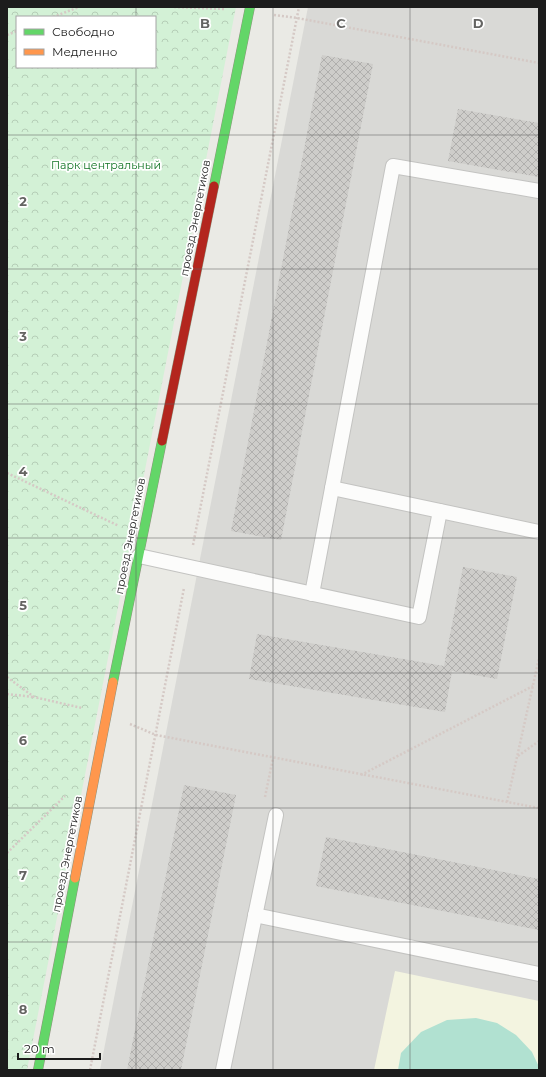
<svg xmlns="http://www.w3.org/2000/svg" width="546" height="1077" font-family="Montserrat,sans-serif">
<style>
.residential{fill:#d9d9d6}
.education{fill:#f3f4e0}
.park{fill:url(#park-crowns);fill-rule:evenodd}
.pitch{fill:#b1e1d1}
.parking{fill:#dbdbd8}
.building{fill:url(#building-cross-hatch)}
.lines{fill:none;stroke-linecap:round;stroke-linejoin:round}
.lane-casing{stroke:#c3c3c1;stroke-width:16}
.fast-casing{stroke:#8f937e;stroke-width:10}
.slow-casing{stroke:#8f937e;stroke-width:10}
.jam-casing{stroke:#8f937e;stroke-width:10}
.path{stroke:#d5c9c5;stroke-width:2.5;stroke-dasharray:2 2;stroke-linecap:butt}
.lane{stroke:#fcfcfb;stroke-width:14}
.fast{stroke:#63d668;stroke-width:9}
.slow{stroke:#ff974d;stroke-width:9}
.jam{stroke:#b3261e;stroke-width:9}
.grid{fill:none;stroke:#646462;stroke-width:1;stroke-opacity:0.55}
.labels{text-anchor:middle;stroke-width:3.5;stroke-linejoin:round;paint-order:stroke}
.park-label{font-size:11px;fill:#107423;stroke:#fff}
.street-label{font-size:11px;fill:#1c1c1c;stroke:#fff}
.grid-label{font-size:13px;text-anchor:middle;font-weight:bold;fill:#646462;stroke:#fff;stroke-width:3.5;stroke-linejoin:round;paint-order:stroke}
</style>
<defs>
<pattern id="park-crowns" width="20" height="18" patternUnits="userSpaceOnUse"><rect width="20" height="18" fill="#d3f1d6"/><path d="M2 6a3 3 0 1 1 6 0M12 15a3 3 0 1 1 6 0" fill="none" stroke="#b5ceb7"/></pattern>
<pattern id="building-cross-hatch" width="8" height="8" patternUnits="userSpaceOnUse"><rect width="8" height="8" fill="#cecdca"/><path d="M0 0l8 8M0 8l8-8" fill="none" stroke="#b0afad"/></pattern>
</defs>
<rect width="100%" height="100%" fill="#eaeae5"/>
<polygon class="residential" points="308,7 539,7 539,1070 100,1070"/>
<polygon class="education" points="395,971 539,1001 539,1070 374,1070"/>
<path class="park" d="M7 7H236L27 1070H7ZM17 17H155V67H17Z"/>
<polygon class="pitch" points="476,1018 497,1023 516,1035 532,1052 539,1067 539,1070 398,1070 401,1053 421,1032 447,1020"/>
<polygon class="parking" points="332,488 440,511 419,617 312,594"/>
<g class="building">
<polygon points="322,55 373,64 281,540 231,531"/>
<polygon points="458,109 539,123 539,177 448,161"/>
<polygon points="463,567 517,577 497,679 452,671 445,712 249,679 257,634 444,666"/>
<polygon points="184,785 236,795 181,1070 127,1070"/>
<polygon points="326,837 539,879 539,930 316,886"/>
</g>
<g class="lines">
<g class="lane-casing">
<g id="lane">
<polyline points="332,488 539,532"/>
<polyline points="139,556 419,617 440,511"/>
<polyline points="312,594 393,166 539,191"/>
<polyline points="255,915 539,974"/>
<polyline points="223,1070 276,815"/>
</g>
</g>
<g class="fast-casing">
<g id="fast">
<polyline points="214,186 250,7"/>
<polyline points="113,682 162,441"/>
<polyline points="38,1070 75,878"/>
</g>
</g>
<g class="slow-casing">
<polyline id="slow" points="75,878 113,682"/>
</g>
<g class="jam-casing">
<polyline id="jam" points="162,441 214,186"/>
</g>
<g class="path">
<polyline points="174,7 224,9"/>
<polyline points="274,15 297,18 539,63"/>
<polyline points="53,17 79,7"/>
<polyline points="7,35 17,31"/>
<polyline points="7,473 119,526"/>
<polyline points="193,545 299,7"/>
<polyline points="7,677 34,697 82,708"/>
<polyline points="7,694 34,697"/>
<polyline points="130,724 156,735 539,808"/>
<polyline points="518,756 539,741"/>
<polyline points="361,775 533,686"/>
<polyline points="265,797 273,758"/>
<polyline points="507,802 539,658"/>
<polyline points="7,853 65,796"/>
<polyline points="90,1070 184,588"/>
</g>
<use href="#lane" class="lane"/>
<use href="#fast" class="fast"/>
<use href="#slow" class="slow"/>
<use href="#jam" class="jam"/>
</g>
<path class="grid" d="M136 7V17M273 7V1070M410 7V1070M136 67V1070M7 135H539M7 269H539M7 404H539M7 538H539M7 673H539M7 808H539M7 942H539"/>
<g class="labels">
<g class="park-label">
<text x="106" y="169">Парк центральный</text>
</g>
<g class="street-label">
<text transform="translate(195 218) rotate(-79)" y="4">проезд Энергетиков</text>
<text transform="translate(130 536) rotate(-79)" y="4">проезд Энергетиков</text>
<text transform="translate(67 854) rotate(-79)" y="4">проезд Энергетиков</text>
</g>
</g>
<g class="grid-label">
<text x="205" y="28">B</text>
<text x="341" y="28">C</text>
<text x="478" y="28">D</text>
<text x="23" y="206">2</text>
<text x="23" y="341">3</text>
<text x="23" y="476">4</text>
<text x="23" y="610">5</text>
<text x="23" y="745">6</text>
<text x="23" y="880">7</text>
<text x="23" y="1014">8</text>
</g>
<rect width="546" height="1077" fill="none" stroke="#1c1c1c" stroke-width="16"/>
<rect x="16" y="16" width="140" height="52" fill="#ffffff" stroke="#a4a4a4"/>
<rect x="24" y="29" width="20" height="6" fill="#63d668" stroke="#a4a4a4"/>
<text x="52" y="36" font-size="12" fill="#1c1c1c">Свободно</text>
<rect x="24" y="49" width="20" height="6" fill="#ff974d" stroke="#a4a4a4"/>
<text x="52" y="56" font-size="12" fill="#1c1c1c">Медленно</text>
<path d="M18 1053v6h82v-6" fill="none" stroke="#1c1c1c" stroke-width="2"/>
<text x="24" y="1053" font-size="12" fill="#1c1c1c" stroke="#ffffff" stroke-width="3" paint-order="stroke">20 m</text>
</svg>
